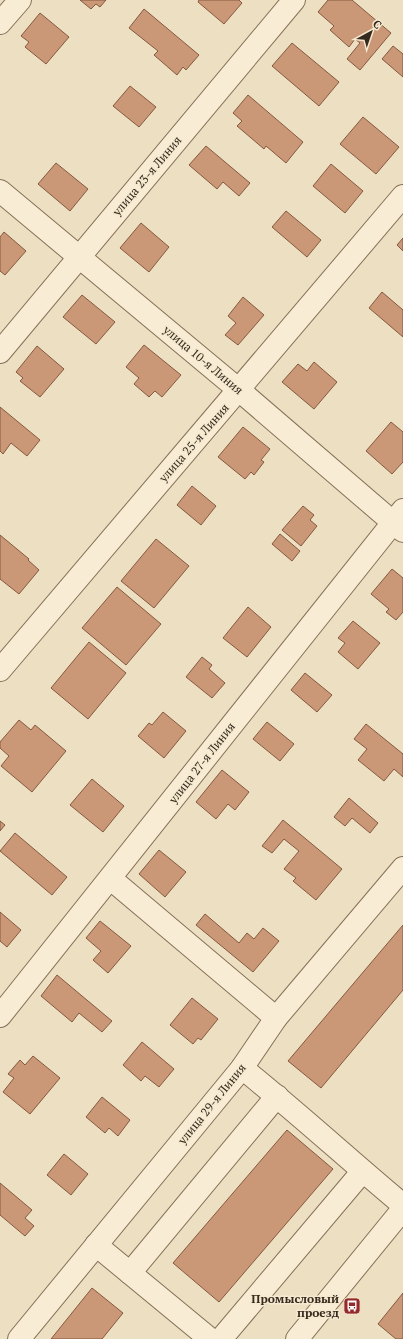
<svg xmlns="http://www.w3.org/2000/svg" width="403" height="1339" font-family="'PT Serif',serif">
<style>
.building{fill:#cb9877;stroke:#85593f}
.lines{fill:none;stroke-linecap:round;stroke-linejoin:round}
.minor-casing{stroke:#867059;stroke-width:24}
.minor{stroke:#f8ecd4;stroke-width:22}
.labels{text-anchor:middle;stroke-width:3;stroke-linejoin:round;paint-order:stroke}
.street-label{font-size:12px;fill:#36291d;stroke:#f5e9d0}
.poi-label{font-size:12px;font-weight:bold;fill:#36291d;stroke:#f5e9d0;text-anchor:end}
</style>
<rect width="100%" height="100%" fill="#eddfc1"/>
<g class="building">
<polygon points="80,0 106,0 100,7 96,4 91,9"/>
<polygon points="199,0 239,0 242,3 224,24 198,2"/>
<polygon points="328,0 352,0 391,33 360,70 347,59 360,43 355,39 349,47 330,30 334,26 318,12"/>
<polygon points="144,9 199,55 186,70 183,67 177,75 154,55 158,51 129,28"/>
<polygon points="40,13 69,37 46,64 25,47 29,42 21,36"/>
<polygon points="292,43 339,82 319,106 272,66"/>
<polygon points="393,46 403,54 403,77 382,59"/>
<polygon points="130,86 156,107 139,127 113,106"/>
<polygon points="248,95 303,142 286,163 266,146 264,149 237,126 242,121 233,113"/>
<polygon points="363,117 399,147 376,174 340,144"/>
<polygon points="206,146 250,183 239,196 223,182 217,189 189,165"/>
<polygon points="56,163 88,189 70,211 38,184"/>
<polygon points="331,164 363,191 345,213 313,186"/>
<polygon points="286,211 321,240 307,257 272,227"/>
<polygon points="141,223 169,247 149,272 120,248"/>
<polygon points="4,232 26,251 5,275 0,271 0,237"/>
<polygon points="403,238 403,251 397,245"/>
<polygon points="382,292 403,310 403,337 369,308"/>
<polygon points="82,295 115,322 96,344 63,317"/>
<polygon points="243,297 264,315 238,345 225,335 236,323 228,316"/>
<polygon points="144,345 181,375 162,397 155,391 149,397 134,384 139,378 126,367"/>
<polygon points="37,346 64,369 40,397 20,381 23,378 16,372"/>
<polygon points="314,362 337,382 314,409 282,382 298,364 307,371"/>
<polygon points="0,407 40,440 27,456 11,443 3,454 0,451"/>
<polygon points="391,422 403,432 403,462 392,474 366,451"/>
<polygon points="243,427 270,449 261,460 264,462 254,475 251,472 245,479 218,457"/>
<polygon points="192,486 216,506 201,525 177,505"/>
<polygon points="303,506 314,515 310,520 317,526 301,546 282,530"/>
<polygon points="280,534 300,551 292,561 272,544"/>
<polygon points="0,535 29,559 28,560 39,570 19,594 0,579"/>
<polygon points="156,539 189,566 154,608 121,581"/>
<polygon points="392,569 403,578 403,612 396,620 386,612 389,609 371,594"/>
<polygon points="117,587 161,624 126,665 82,628"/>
<polygon points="248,607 271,627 247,657 223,638"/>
<polygon points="353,621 380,643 358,669 338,652 345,643 338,638"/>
<polygon points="89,642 126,673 88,719 51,688"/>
<polygon points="202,657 212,665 209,669 225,683 212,698 186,677"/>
<polygon points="305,673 332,695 317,712 291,690"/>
<polygon points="163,712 186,731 164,758 138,736 149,723 152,725"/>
<polygon points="19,720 31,730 35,725 66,751 32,792 1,766 9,756 0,748 0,742"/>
<polygon points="267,722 294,744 280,761 253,739"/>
<polygon points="366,724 403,754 403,777 394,769 384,781 358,760 367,749 354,739"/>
<polygon points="222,770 249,792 235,810 228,804 216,819 196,802"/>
<polygon points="92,779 124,806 103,832 70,805"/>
<polygon points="349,798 378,823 370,833 352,818 345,826 334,817"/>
<polygon points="283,820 342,869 316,900 293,881 296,878 284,869 299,851 284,839 272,853 262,846"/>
<polygon points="0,821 5,825 0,831"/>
<polygon points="15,833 67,877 52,895 0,851"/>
<polygon points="159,850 186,872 165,897 139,874"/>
<polygon points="0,912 21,930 7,947 0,941"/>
<polygon points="205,914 239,943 247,933 254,939 263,928 279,941 253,972 196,925"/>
<polygon points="100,921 131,946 108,973 93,960 101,951 86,938"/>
<polygon points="403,925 403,990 321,1088 288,1061"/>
<polygon points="57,975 112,1021 102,1032 79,1013 72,1022 41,996"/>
<polygon points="192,998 218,1019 201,1040 198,1038 193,1044 170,1025"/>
<polygon points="142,1042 174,1069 159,1087 145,1076 141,1081 123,1065"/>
<polygon points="33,1056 60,1078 30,1114 3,1092 14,1078 8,1074 20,1060 25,1065"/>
<polygon points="102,1097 130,1120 118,1136 109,1128 105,1133 86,1117"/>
<polygon points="287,1130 333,1169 219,1302 173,1263"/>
<polygon points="64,1154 88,1174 71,1195 47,1175"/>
<polygon points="0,1183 32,1210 25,1218 34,1226 25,1236 0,1215"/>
<polygon points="92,1288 123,1313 102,1339 51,1339"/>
<polygon points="403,1293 403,1339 396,1339 378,1324"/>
</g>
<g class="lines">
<g class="minor-casing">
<g id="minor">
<polyline points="0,23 20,0"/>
<polyline points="0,191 239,390 403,531"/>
<polyline points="0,352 294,0"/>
<polyline points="0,670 403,196"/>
<polyline points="111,879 276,1018"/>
<polyline points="0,1016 403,510"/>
<path d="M242 1068C297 1112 349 1160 403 1205"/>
<polyline points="96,1245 210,1339"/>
<polyline points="130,1273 277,1096"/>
<polyline points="19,1339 242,1068 276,1018 403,868"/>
<polyline points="221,1339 362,1172"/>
<polyline points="297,1339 403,1209"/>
</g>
</g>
<use href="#minor" class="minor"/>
</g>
<defs>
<g id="bus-square" transform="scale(0.9)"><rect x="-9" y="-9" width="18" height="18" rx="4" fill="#952a2d" stroke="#f5e9d0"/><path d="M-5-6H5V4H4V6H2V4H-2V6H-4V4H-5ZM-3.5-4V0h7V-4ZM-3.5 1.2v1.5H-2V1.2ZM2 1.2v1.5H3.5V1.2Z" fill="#fff"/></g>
</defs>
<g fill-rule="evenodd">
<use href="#bus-square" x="352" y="1306"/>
</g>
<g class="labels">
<g class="street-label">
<text transform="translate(147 176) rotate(-50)" y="4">улица 23-я Линия</text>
<text transform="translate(203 360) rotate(40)" y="4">улица 10-я Линия</text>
<text transform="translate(194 443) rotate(-49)" y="4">улица 25-я Линия</text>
<text transform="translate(202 763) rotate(-52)" y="4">улица 27-я Линия</text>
<text transform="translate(212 1104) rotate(-51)" y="4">улица 29-я Линия</text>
</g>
<g class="poi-label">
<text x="339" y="1303">Промысловый<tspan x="339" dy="14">проезд</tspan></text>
</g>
</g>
<g transform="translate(371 32) rotate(40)" stroke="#f5e9d0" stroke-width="3" paint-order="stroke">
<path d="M0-3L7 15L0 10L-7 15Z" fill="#36291d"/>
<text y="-6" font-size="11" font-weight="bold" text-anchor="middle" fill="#36291d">С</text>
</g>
</svg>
